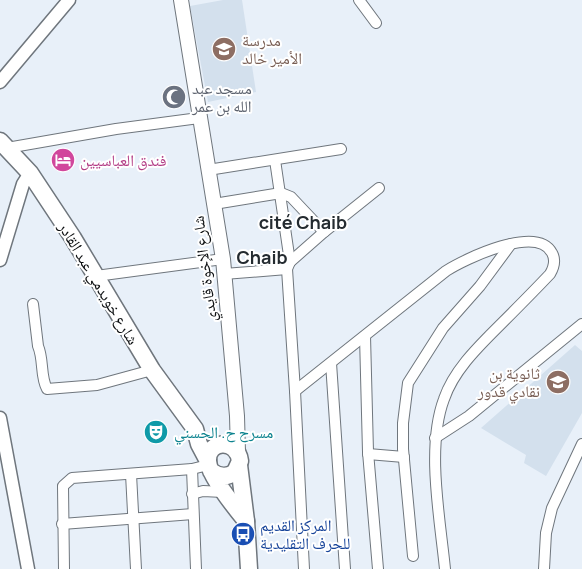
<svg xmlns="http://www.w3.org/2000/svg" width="582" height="569" font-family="Manrope,'Noto Naskh Arabic',sans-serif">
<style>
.built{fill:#d3e0ed}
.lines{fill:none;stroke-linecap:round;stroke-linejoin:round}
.minor-casing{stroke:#6f767d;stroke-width:12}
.tertiary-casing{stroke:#6f767d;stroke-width:15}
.secondary-casing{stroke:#6f767d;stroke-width:16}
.primary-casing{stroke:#6f767d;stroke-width:19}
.minor{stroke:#fff;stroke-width:10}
.tertiary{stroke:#fff;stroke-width:12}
.secondary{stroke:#fff;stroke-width:14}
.primary{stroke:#fff;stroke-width:16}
.labels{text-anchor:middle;stroke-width:4;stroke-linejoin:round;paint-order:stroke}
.education-label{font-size:16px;fill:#785e54;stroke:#fff;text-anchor:start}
.worship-label{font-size:16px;fill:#5b616d;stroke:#fff;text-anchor:start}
.hotel-label{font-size:16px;fill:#b23c85;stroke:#fff;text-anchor:start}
.street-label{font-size:16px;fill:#0c0f11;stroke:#fff}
.culture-label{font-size:16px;fill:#0d838f;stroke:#fff;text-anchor:start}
.transit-label{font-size:16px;fill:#164399;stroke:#fff;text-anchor:start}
.neighbourhood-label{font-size:18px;font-weight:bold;fill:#242b30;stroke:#fff}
</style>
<rect width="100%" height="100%" fill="#e8f0f9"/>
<g class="built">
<polygon points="223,0 242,0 256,92 208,102 190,6"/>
<polygon points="575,345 582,351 582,413 546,476 524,463 526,455 481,428"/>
</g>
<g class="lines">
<g class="minor-casing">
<g id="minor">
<polyline points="359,0 376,23"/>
<polyline points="7,148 116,129 199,118"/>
<polyline points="275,160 290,262 287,269 295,391 304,569"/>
<polyline points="208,170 341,149"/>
<polyline points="214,204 281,193 291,197 324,232"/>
<polyline points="290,262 324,232 379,188"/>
<polyline points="224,274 287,269"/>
<polyline points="96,276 223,259"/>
<path d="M33 304 38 346C44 360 40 376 47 389L97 385 152 370"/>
<polyline points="365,336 368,452 378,569"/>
<polyline points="331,363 345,569"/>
<path d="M295 391 446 271C465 259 537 224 552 253 556 260 554 267 550 274 533 292 516 309 499 326 478 347 454 370 444 399 426 447 440 518 445 569"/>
<polyline points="435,438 469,416 582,324"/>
<polyline points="368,454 404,457"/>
<polyline points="192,469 196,569"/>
<polyline points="131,474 136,569"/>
<polyline points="192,494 203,491 223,492"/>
<polyline points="62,524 193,514"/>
<polyline points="413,556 403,449 403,423 408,383 443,328 480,286 511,244"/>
<polyline points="64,569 63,486 72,478 192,469 208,465"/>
<polyline points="544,569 546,533 552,508 582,444"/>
</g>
</g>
<g class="tertiary-casing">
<g id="tertiary">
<polyline points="0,82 69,0"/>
<polyline points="0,260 23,184 30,173"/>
<polyline points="0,418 28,569"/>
</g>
</g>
<g class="secondary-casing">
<polyline id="secondary" points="181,0 223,259 237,416 238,452"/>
</g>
<g class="primary-casing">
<g id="primary">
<polyline points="0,141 30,173 73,238 152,370 195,429 199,444 208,461"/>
<polyline points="239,465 246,521 249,569"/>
<path d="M211 471C219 477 227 478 235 472L240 461C237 438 207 440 208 461 209 476 237 510 246 521"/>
</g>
</g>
<use href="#minor" class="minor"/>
<use href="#tertiary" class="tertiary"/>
<use href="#secondary" class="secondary"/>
<use href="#primary" class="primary"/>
</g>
<defs>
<g id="school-disc" transform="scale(1.25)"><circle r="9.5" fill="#8d6e63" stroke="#fff"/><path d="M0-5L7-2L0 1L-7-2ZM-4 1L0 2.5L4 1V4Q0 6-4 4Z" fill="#fff"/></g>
<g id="mosque-disc" transform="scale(1.25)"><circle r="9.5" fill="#6b7280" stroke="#fff"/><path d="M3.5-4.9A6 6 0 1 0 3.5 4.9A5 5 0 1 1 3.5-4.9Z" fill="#fff"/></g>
<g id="hotel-disc" transform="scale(1.25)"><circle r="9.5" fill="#d1479c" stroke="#fff"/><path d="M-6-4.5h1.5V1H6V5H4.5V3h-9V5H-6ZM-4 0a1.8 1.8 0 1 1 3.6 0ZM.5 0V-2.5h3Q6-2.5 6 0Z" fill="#fff"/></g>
<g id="theatre-disc" transform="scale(1.25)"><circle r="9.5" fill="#0f9aa8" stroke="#fff"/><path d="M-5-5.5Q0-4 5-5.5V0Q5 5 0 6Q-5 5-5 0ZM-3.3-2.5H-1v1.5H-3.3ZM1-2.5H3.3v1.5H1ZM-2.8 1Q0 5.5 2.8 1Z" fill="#fff"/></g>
<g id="bus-disc" transform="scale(1.25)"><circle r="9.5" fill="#1a4fb4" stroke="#fff"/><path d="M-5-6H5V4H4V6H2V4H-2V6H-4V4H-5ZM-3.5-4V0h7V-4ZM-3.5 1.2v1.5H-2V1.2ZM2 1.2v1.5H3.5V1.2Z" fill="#fff"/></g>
</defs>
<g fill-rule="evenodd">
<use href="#school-disc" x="224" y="49"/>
<use href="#mosque-disc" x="174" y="97"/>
<use href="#hotel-disc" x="63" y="160"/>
<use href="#school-disc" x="558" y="382"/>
<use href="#theatre-disc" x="156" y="432"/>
<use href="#bus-disc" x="243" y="534"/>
</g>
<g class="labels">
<g class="education-label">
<text x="242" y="46">مدرسة<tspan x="242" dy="18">الأمير خالد</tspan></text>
<text x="540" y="379" text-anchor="end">ثانوية بن<tspan x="540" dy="18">نقادي قدور</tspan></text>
</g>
<g class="worship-label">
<text x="192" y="94">مسجد عبد<tspan x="192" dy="18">الله بن عمر</tspan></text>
</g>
<g class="hotel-label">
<text x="80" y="166">فندق العباسيين</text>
</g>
<g class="street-label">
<text transform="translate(204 269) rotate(-97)" y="6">شارع الإخوة قايدي</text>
<text transform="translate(99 283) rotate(59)" y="6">شارع خويدمي عبد القادر</text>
</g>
<g class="culture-label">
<text x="174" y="438">مسرح ح. الحسني</text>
</g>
<g class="transit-label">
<text x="260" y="531">المركز القديم<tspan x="260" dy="18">للحرف التقليدية</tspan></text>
</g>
<g class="neighbourhood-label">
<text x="303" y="229">cité Chaib</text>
<text x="262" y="264">Chaib</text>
</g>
</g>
</svg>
